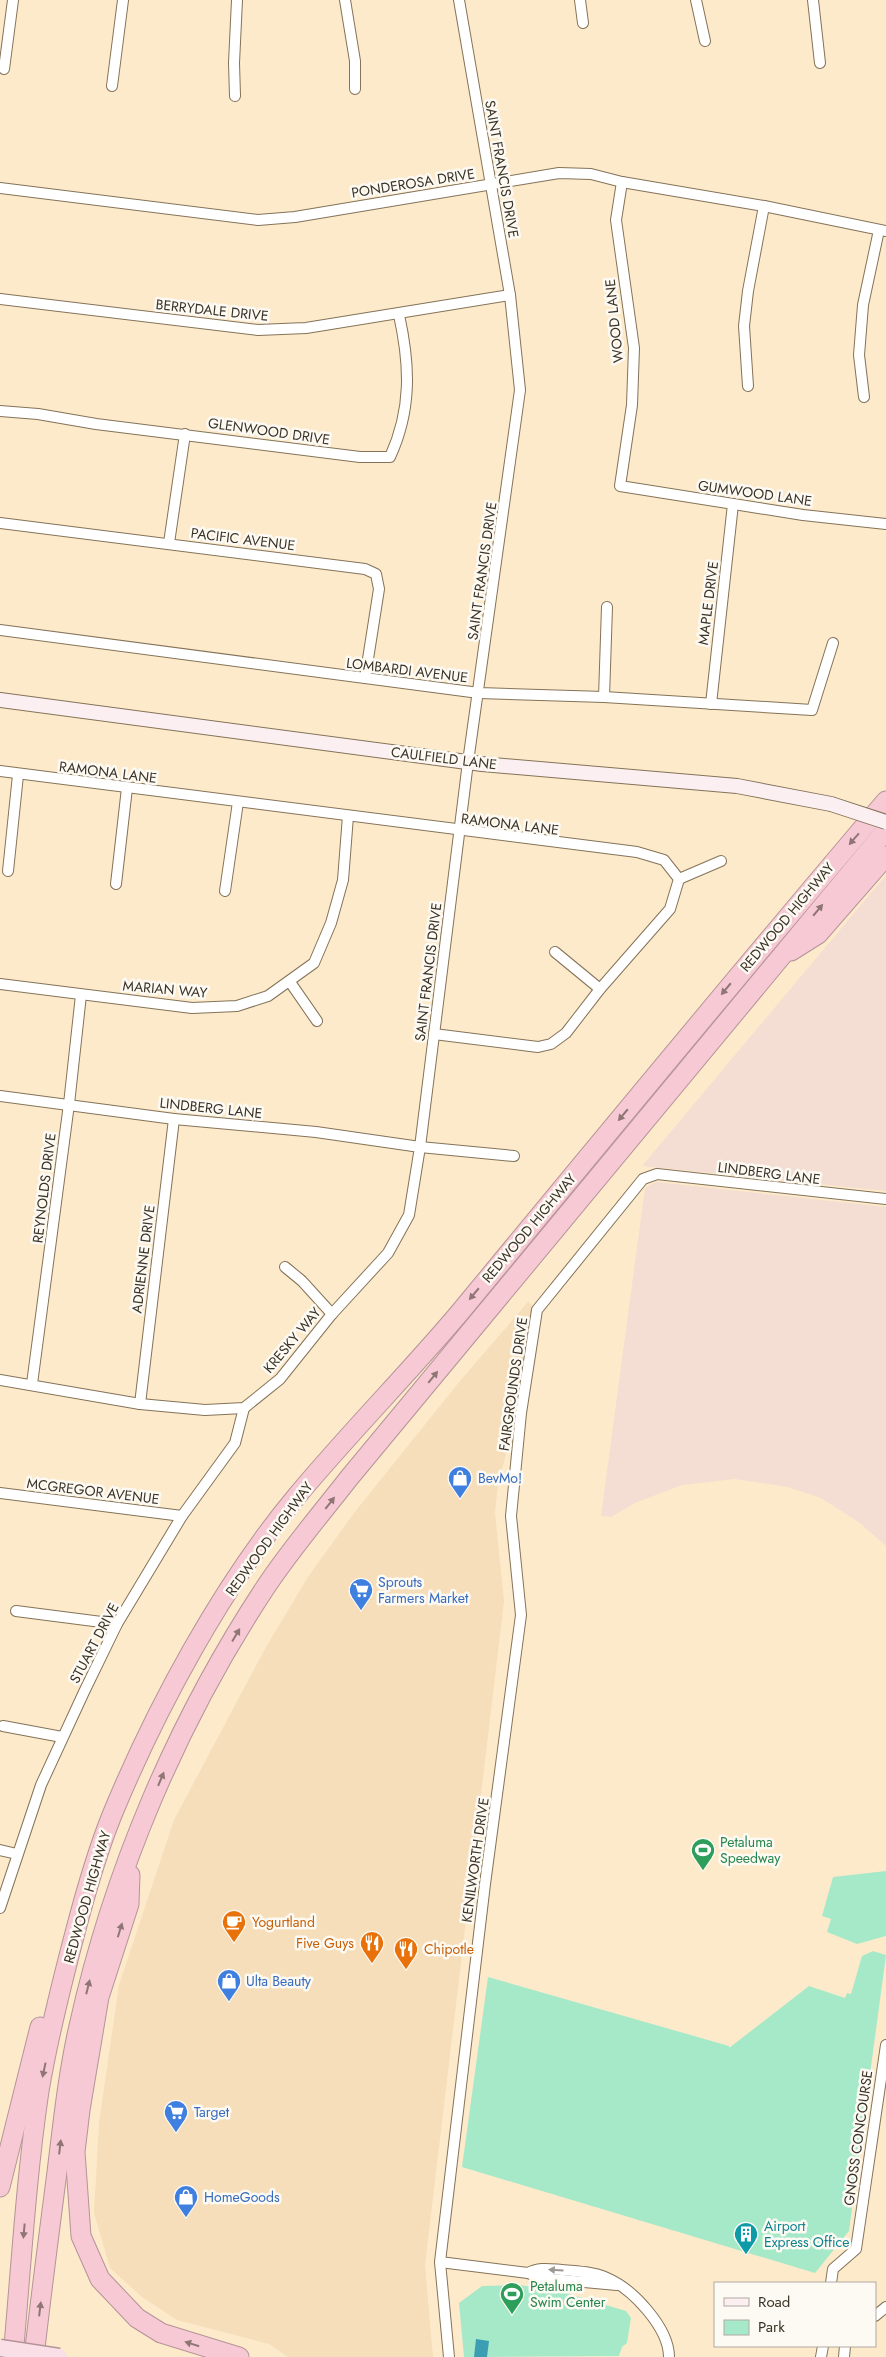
<svg xmlns="http://www.w3.org/2000/svg" width="886" height="2357" font-family="Jost,sans-serif">
<style>
.built{fill:#f5deb9}
.industrial{fill:#f4ddd2}
.green{fill:#a6e9c9}
.water{fill:#3c9eb2}
.lines{fill:none;stroke-linecap:round;stroke-linejoin:round}
.street-casing{stroke:#847358;stroke-width:12}
.secondary-casing{stroke:#847358;stroke-width:16}
.highway-casing{stroke:#b49498;stroke-width:21}
.street{stroke:#fff;stroke-width:10}
.secondary{stroke:#fceff2;stroke-width:14}
.highway{stroke:#f6c9d5;stroke-width:19}
.secondary-bridge-casing{stroke:#847358;stroke-width:16;stroke-linecap:butt}
.primary-bridge-casing{stroke:#b49498;stroke-width:19;stroke-linecap:butt}
.secondary-bridge{stroke:#fceff2;stroke-width:14}
.primary-bridge{stroke:#fadfe6;stroke-width:16}
.oneway{fill:#8f7675}
.oneway2{fill:#9c9993}
.labels{text-anchor:middle;stroke-width:5;stroke-linejoin:round;paint-order:stroke}
.street-label{font-size:14px;fill:#3a3327;stroke:#fdf9f3}
.shop-label{font-size:14px;fill:#366cbe;stroke:#fdf9f3;text-anchor:start}
.leisure-label{font-size:14px;fill:#27864d;stroke:#fdf9f3;text-anchor:start}
.food-label{font-size:14px;fill:#c56008;stroke:#fdf9f3;text-anchor:start}
.culture-label{font-size:14px;fill:#0d838f;stroke:#fdf9f3;text-anchor:start}
</style>
<rect width="100%" height="100%" fill="#fdeacb"/>
<polygon class="built" points="528,1302 534,1307 521,1398 498,1484 495,1513 504,1601 425,2265 433,2357 288,2357 269,2344 177,2320 142,2297 110,2268 94,2213 99,2123 119,1985 174,1820 266,1647 308,1577 354,1513 460,1381"/>
<g class="industrial">
<polygon points="886,875 886,1191 642,1166"/>
<polygon points="656,1182 886,1207 886,1546 860,1523 821,1498 788,1487 735,1479 682,1485 635,1503 611,1517 601,1516 645,1188"/>
</g>
<g class="green">
<polygon points="886,1871 886,1936 857,1944 827,1932 831,1919 822,1916 833,1877"/>
<polygon points="873,1951 886,1955 849,2231 815,2273 462,2167 488,1977 729,2046 729,2048 809,1986 845,1998 847,1993 851,1994 862,1956"/>
<polygon points="520,2285 566,2293 626,2311 631,2318 627,2343 622,2347 619,2356 464,2357 459,2303 482,2286"/>
</g>
<polygon class="water" points="476,2339 489,2341 487,2357 474,2357"/>
<g class="lines">
<g class="street-casing">
<g id="street">
<polyline points="345,0 355,61 355,89"/>
<polyline points="580,0 583,23"/>
<polyline points="696,0 705,41"/>
<polyline points="813,0 820,63"/>
<polyline points="4,69 13,0"/>
<polyline points="112,86 123,0"/>
<polyline points="235,96 234,63 237,0"/>
<polyline points="622,182 616,220 634,348 632,405 620,486 803,515 886,524"/>
<polyline points="0,188 258,220 295,217 559,173 591,174 622,182 764,206 886,231"/>
<polyline points="0,299 258,330 306,328 510,295"/>
<polyline points="748,386 744,326 748,291 764,206"/>
<polyline points="864,397 859,355 863,305 879,230"/>
<path d="M0 411 38 414 96 424 360 457H390C412 409 410 365 399 315"/>
<polyline points="0,523 365,569 376,574 379,589 365,678"/>
<polyline points="169,543 185,434"/>
<polyline points="0,630 479,693 604,697 812,710 833,643"/>
<polyline points="604,697 607,607"/>
<polyline points="711,704 733,504"/>
<polyline points="0,771 637,852 664,860 679,879 670,909 600,989 566,1033 551,1044 538,1047 434,1034"/>
<polyline points="8,871 18,775"/>
<polyline points="679,879 721,861"/>
<polyline points="116,884 127,788"/>
<polyline points="225,891 238,802"/>
<polyline points="555,952 600,989"/>
<polyline points="290,982 317,1021"/>
<polyline points="0,984 192,1008 237,1006 268,996 314,963 331,923 343,880 348,816"/>
<polyline points="0,1096 174,1119 316,1132 420,1147 514,1156"/>
<polyline points="285,1267 302,1281 332,1314"/>
<polyline points="0,1380 140,1404 205,1410 244,1408 280,1379 332,1314 388,1253 409,1215 420,1147 468,762 520,390 510,295 459,0"/>
<polyline points="32,1384 69,1104 81,995"/>
<polyline points="140,1404 174,1119"/>
<polyline points="0,1493 182,1516"/>
<polyline points="16,1611 117,1624"/>
<polyline points="3,1726 62,1737"/>
<polyline points="0,1850 17,1854"/>
<polyline points="0,1908 41,1785 84,1692 117,1624 182,1516 235,1443 244,1408"/>
<polyline points="440,2262 528,2273 540,2278 617,2285"/>
<path d="M528 2273C539 2267 549 2269 562 2270 576 2271 594 2272 607 2278 633 2289 669 2328 669 2357"/>
<polyline points="831,2283 833,2269 856,2249 886,2045"/>
<polyline points="875,2316 886,2307"/>
<polyline points="449,2357 440,2262 485,1884 521,1615 511,1516 521,1413 537,1310 643,1179 657,1174 886,1199"/>
<polyline points="821,2357 823,2346"/>
<polyline points="844,2357 845,2346"/>
</g>
</g>
<g class="secondary-casing">
<polyline id="secondary" points="0,700 482,764 737,786 831,804"/>
</g>
<g class="highway-casing">
<g id="highway">
<polyline points="791,951 818,934 886,856"/>
<polyline points="130,1875 129,1904 99,1997 80,2110 75,2152 81,2236 100,2279 137,2318 161,2333 239,2357"/>
<polyline points="0,2187 40,2027"/>
<path d="M13 2357C21 2268 26 2179 39 2091 48 2037 62 1982 76 1929 86 1891 97 1852 112 1815 156 1708 222 1586 296 1497 349 1433 408 1374 461 1311 602 1140 742 970 886 801"/>
<path d="M34 2357C41 2295 49 2234 57 2172 63 2123 68 2074 79 2026 113 1872 178 1720 265 1588 290 1550 321 1514 349 1478L886 830"/>
</g>
</g>
<use href="#street" class="street"/>
<use href="#secondary" class="secondary"/>
<use href="#highway" class="highway"/>
<g class="secondary-bridge-casing">
<polyline id="secondary-bridge" points="831,804 886,822"/>
</g>
<g class="primary-bridge-casing">
<polyline id="primary-bridge" points="0,2348 59,2357"/>
</g>
<use href="#secondary-bridge" class="secondary-bridge"/>
<use href="#primary-bridge" class="primary-bridge"/>
</g>
<defs><path id="oneway-solid" d="M-6-.8H1V-3.2L6.5 0L1 3.2V.8H-6Z" transform="scale(1.25)"/></defs>
<g class="oneway">
<use href="#oneway-solid" transform="translate(854 839) rotate(131)"/>
<use href="#oneway-solid" transform="translate(818 910) rotate(-50)"/>
<use href="#oneway-solid" transform="translate(726 989) rotate(130)"/>
<use href="#oneway-solid" transform="translate(623 1115) rotate(130)"/>
<use href="#oneway-solid" transform="translate(474 1294) rotate(130)"/>
<use href="#oneway-solid" transform="translate(433 1377) rotate(-51)"/>
<use href="#oneway-solid" transform="translate(330 1503) rotate(-52)"/>
<use href="#oneway-solid" transform="translate(236 1635) rotate(-59)"/>
<use href="#oneway-solid" transform="translate(161 1779) rotate(-67)"/>
<use href="#oneway-solid" transform="translate(120 1930) rotate(-73)"/>
<use href="#oneway-solid" transform="translate(88 1987) rotate(-76)"/>
<use href="#oneway-solid" transform="translate(44 2070) rotate(102)"/>
<use href="#oneway-solid" transform="translate(60 2147) rotate(-83)"/>
<use href="#oneway-solid" transform="translate(24 2231) rotate(95)"/>
<use href="#oneway-solid" transform="translate(40 2309) rotate(-83)"/>
<use href="#oneway-solid" transform="translate(192 2344) rotate(-163)"/>
</g>
<use class="oneway2" href="#oneway-solid" transform="translate(556 2270) rotate(-176)"/>
<defs>
<g id="shop-pin" transform="scale(1.25)"><path d="M0 17L-7.5 6A9.5 9.5 0 1 1 7.5 6Z" fill="#3f7fe0" stroke="#fdf9f3"/><path d="M-5-2.5h2.3a2.7 3.5 0 0 1 5.4 0H5L5.5 6h-11ZM-1.5-2.5h3a1.5 2.3 0 0 0-3 0Z" fill="#fff"/></g>
<g id="supermarket-pin" transform="scale(1.25)"><path d="M0 17L-7.5 6A9.5 9.5 0 1 1 7.5 6Z" fill="#3f7fe0" stroke="#fdf9f3"/><path d="M-6-5.5h2.5l.6 2H6L4.5 2H-2.5L-4.4-4H-6ZM-1.5 3.2a1.3 1.3 0 1 0 .1 0ZM3 3.2a1.3 1.3 0 1 0 .1 0Z" fill="#fff"/></g>
<g id="stadium-pin" transform="scale(1.25)"><path d="M0 17L-7.5 6A9.5 9.5 0 1 1 7.5 6Z" fill="#2e9e5b" stroke="#fdf9f3"/><path d="M0-5a6.5 5 0 1 0 0 10a6.5 5 0 1 0 0-10ZM-3.5-1.8h7v3.6h-7Z" fill="#fff"/></g>
<g id="cafe-pin" transform="scale(1.25)"><path d="M0 17L-7.5 6A9.5 9.5 0 1 1 7.5 6Z" fill="#e8710a" stroke="#fdf9f3"/><path d="M-5.5-4.5H6V0H3Q3 3.5 0 3.5H-2.5Q-5.5 3.5-5.5 0ZM3-3.2v2h1.7v-2ZM-6 4.5H4V6H-6Z" fill="#fff"/></g>
<g id="restaurant-pin" transform="scale(1.25)"><path d="M0 17L-7.5 6A9.5 9.5 0 1 1 7.5 6Z" fill="#e8710a" stroke="#fdf9f3"/><path d="M-5-6h1v4h1v-4h1v4h1v-4h1v5L-1.5 .5V6h-2V.5L-5-1ZM5-6V6H3V1.5H1.5Q1.5-4 5-6Z" fill="#fff"/></g>
<g id="building-pin" transform="scale(1.25)"><path d="M0 17L-7.5 6A9.5 9.5 0 1 1 7.5 6Z" fill="#0f9aa8" stroke="#fdf9f3"/><path d="M-4-6H4V6H1V3H-1V6H-4ZM-2.5-4.3h1.7v1.8h-1.7ZM.8-4.3h1.7v1.8H.8ZM-2.5-1h1.7V.8h-1.7ZM.8-1h1.7V.8H.8Z" fill="#fff"/></g>
</defs>
<g fill-rule="evenodd">
<use href="#shop-pin" x="460" y="1478"/>
<use href="#supermarket-pin" x="361" y="1590"/>
<use href="#stadium-pin" x="703" y="1850"/>
<use href="#cafe-pin" x="234" y="1922"/>
<use href="#restaurant-pin" x="372" y="1943"/>
<use href="#restaurant-pin" x="406" y="1949"/>
<use href="#shop-pin" x="229" y="1981"/>
<use href="#supermarket-pin" x="176" y="2112"/>
<use href="#shop-pin" x="186" y="2197"/>
<use href="#building-pin" x="746" y="2234"/>
<use href="#stadium-pin" x="512" y="2294"/>
</g>
<g class="labels">
<g class="street-label">
<text transform="translate(502 169) rotate(80)" y="5">SAINT FRANCIS DRIVE</text>
<text transform="translate(413 183) rotate(-9)" y="5">PONDEROSA DRIVE</text>
<text transform="translate(212 310) rotate(6)" y="5">BERRYDALE DRIVE</text>
<text transform="translate(614 321) rotate(-96)" y="5">WOOD LANE</text>
<text transform="translate(269 431) rotate(8)" y="5">GLENWOOD DRIVE</text>
<text transform="translate(755 493) rotate(8)" y="5">GUMWOOD LANE</text>
<text transform="translate(243 539) rotate(7)" y="5">PACIFIC AVENUE</text>
<text transform="translate(482 571) rotate(-82)" y="5">SAINT FRANCIS DRIVE</text>
<text transform="translate(708 603) rotate(-83)" y="5">MAPLE DRIVE</text>
<text transform="translate(407 670) rotate(7)" y="5">LOMBARDI AVENUE</text>
<text transform="translate(444 758) rotate(7)" y="5">CAULFIELD LANE</text>
<text transform="translate(108 772) rotate(7)" y="5">RAMONA LANE</text>
<text transform="translate(510 824) rotate(7)" y="5">RAMONA LANE</text>
<text transform="translate(787 917) rotate(-50)" y="5">REDWOOD HIGHWAY</text>
<text transform="translate(428 972) rotate(-83)" y="5">SAINT FRANCIS DRIVE</text>
<text transform="translate(165 989) rotate(5)" y="5">MARIAN WAY</text>
<text transform="translate(211 1108) rotate(6)" y="5">LINDBERG LANE</text>
<text transform="translate(769 1173) rotate(7)" y="5">LINDBERG LANE</text>
<text transform="translate(44 1188) rotate(-83)" y="5">REYNOLDS DRIVE</text>
<text transform="translate(529 1228) rotate(-50)" y="5">REDWOOD HIGHWAY</text>
<text transform="translate(143 1259) rotate(-83)" y="5">ADRIENNE DRIVE</text>
<text transform="translate(292 1340) rotate(-50)" y="5">KRESKY WAY</text>
<text transform="translate(513 1384) rotate(-82)" y="5">FAIRGROUNDS DRIVE</text>
<text transform="translate(93 1491) rotate(7)" y="5">MCGREGOR AVENUE</text>
<text transform="translate(269 1539) rotate(-54)" y="5">REDWOOD HIGHWAY</text>
<text transform="translate(94 1643) rotate(-62)" y="5">STUART DRIVE</text>
<text transform="translate(475 1860) rotate(-82)" y="5">KENILWORTH DRIVE</text>
<text transform="translate(87 1897) rotate(-74)" y="5">REDWOOD HIGHWAY</text>
<text transform="translate(858 2138) rotate(-82)" y="5">GNOSS CONCOURSE</text>
</g>
<g class="shop-label">
<text x="478" y="1483">BevMo!</text>
<text x="378" y="1587">Sprouts<tspan x="378" dy="16">Farmers Market</tspan></text>
<text x="246" y="1986">Ulta Beauty</text>
<text x="194" y="2117">Target</text>
<text x="204" y="2202">HomeGoods</text>
</g>
<g class="leisure-label">
<text x="720" y="1847">Petaluma<tspan x="720" dy="16">Speedway</tspan></text>
<text x="530" y="2291">Petaluma<tspan x="530" dy="16">Swim Center</tspan></text>
</g>
<g class="food-label">
<text x="252" y="1927">Yogurtland</text>
<text x="354" y="1948" text-anchor="end">Five Guys</text>
<text x="424" y="1954">Chipotle</text>
</g>
<g class="culture-label">
<text x="764" y="2231">Airport<tspan x="764" dy="16">Express Office</tspan></text>
</g>
</g>
<rect x="714" y="2282" width="162" height="65" fill="#fdf9f3" stroke="#afaaa1"/>
<rect x="724" y="2298" width="25" height="8" fill="#fceff2" stroke="#afaaa1"/>
<text x="758" y="2307" font-size="15" fill="#3a3327">Road</text>
<rect x="724" y="2320" width="25" height="15" fill="#a6e9c9" stroke="#afaaa1"/>
<text x="758" y="2332" font-size="15" fill="#3a3327">Park</text>
</svg>
